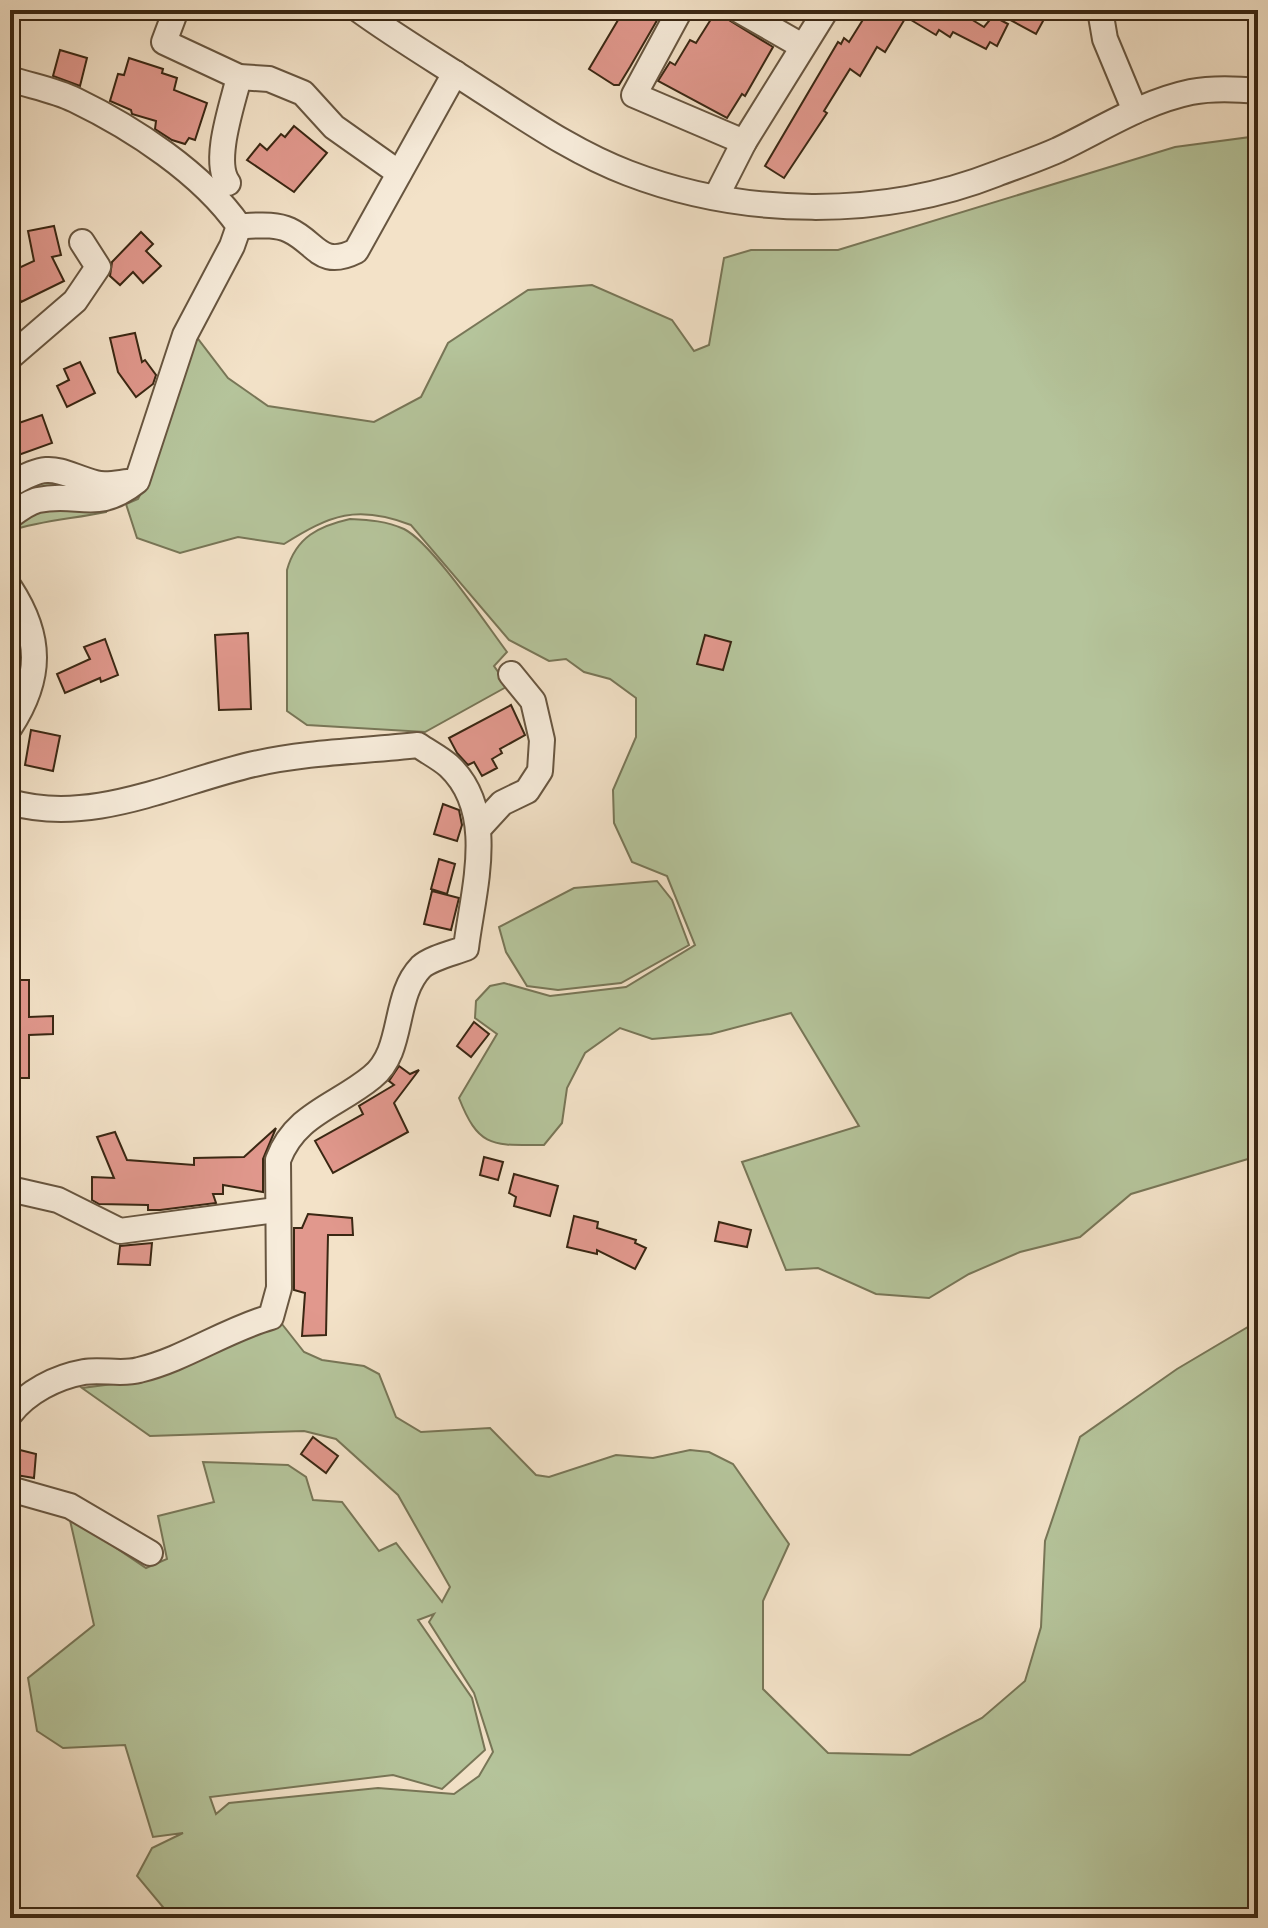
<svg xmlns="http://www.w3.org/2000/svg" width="1268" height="1928" font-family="'EB Garamond',serif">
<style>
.green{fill:#b5c49b;stroke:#787657;stroke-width:2;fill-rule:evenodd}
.building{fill:#e1988d;stroke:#3a2713;stroke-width:2}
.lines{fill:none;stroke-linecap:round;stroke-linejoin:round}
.minor-casing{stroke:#685640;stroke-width:28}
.minor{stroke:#f7ecdb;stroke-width:24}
</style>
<rect width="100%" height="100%" fill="#f3e2c8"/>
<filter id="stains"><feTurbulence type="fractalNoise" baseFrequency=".0025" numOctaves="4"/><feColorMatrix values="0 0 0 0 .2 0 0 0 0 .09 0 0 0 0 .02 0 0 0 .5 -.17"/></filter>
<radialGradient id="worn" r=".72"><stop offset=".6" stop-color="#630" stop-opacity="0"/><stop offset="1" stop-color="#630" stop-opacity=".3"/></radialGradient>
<g class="green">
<path d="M1258 136V1156L1131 1194 1080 1237 1020 1252 969 1274 929 1298 876 1294 818 1268 786 1270 742 1162 859 1126 791 1013 711 1034 652 1039 620 1028 585 1053 567 1088 562 1123 544 1145C493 1145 479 1149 459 1098L497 1034 475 1018 476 1001 490 986 504 983 550 996 626 987 695 945 667 876 632 862 614 823 613 790 636 737V698L610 679 584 672 566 659 549 661 509 640 411 525C357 504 330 515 284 544L238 537 180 553 137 538 126 504 138 499 151 473 195 335 228 378 268 406 374 422 421 397 448 343 528 290 592 285 672 320 694 351 709 345 724 258 751 250H838L1175 147Z"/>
<path d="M25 480 121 488 106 512C73 519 42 520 10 531V490Z"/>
<path d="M350 519C370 520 386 521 404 529 432 543 486 624 507 652L494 666 508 686 425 732 307 725 287 711V570C296 537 319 526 350 519Z"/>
<path d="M10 614C22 647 31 676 10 707Z"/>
<polygon points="657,881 672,900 689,945 621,983 558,990 527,986 506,952 499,927 574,888"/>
<path d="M278 1319 304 1352 322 1360 364 1366 379 1374 396 1417 421 1432 490 1428 536 1475 549 1477 616 1455 653 1458 690 1450 709 1452 733 1464 789 1544 763 1601V1689L828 1753 910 1755 982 1718 1025 1681 1041 1627 1045 1541 1080 1437 1177 1369 1258 1321V1918H172L137 1876 152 1848 183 1833 153 1837 125 1745 63 1748 37 1731 28 1678 94 1625 69 1516 146 1568 167 1559 158 1516 214 1502 203 1462 288 1465 306 1477 313 1500 342 1502 379 1551 396 1543 442 1602 450 1587 398 1495 336 1439 304 1431 150 1436 82 1388 136 1381ZM434 1614 429 1622 474 1693 493 1752 479 1776 454 1794 378 1788 229 1803 216 1814 210 1797 393 1775 442 1789 485 1750 472 1698 418 1620Z"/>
</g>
<g class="building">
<polygon points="624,10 663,10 630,67 619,85 614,85 589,69"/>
<polygon points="869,10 956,10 984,27 993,16 1008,24 997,46 990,42 986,49 953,32 950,37 939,30 936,35 906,17 885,52 877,47 860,76 850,69 824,111 827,113 784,178 765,166 838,42 841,44 844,38 849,42"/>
<polygon points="992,10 1049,10 1036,34"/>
<polygon points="719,14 773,47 745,96 742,94 727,118 658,81 670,62 675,65 690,40 696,43 713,16 716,19"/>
<polygon points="60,50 87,58 80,86 53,76"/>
<polygon points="129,58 163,69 162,73 177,78 174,90 207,103 195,140 189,138 185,144 172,140 155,129 156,121 132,114 131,110 110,101 118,74 124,75"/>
<polygon points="294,126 327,153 294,192 247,160 260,144 267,150 281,134 285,137"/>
<polygon points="54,226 61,255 52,257 64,281 21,302 10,272 34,261 28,231"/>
<polygon points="141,232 153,244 146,251 161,266 143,283 133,272 120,285 110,276 112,262"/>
<polygon points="135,333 142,362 145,360 156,375 153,384 136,397 118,372 110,338"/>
<polygon points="80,362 95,393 67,407 57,386 69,380 64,369"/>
<polygon points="42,415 52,443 10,458 10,426"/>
<polygon points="248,633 251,709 219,710 215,635"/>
<polygon points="705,635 731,642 723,670 697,664"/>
<polygon points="105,639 118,675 101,682 100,678 65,693 57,674 90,659 84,647"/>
<polygon points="511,705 525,735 500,749 502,753 492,759 497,768 482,776 474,762 468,765 457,753 449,738"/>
<polygon points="31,730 60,736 53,771 25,765"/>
<polygon points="443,804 459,810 462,825 457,841 434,834"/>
<polygon points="439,859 455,864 447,894 431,889"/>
<polygon points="432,891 459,898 451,930 424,924"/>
<polygon points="10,980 29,980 29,1017 53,1016 53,1034 29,1035 29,1078 13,1078"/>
<polygon points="474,1022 489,1034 471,1057 457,1046"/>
<polygon points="399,1066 410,1074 419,1070 394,1103 408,1132 333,1173 315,1141 363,1114 359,1106 394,1085 389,1081"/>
<polygon points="276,1128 263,1159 263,1192 223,1185 223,1194 213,1194 216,1203 160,1210 148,1210 148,1205 99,1204 92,1200 92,1177 114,1178 97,1137 115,1132 127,1160 194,1165 194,1158 244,1157"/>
<polygon points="484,1157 503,1162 498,1180 480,1175"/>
<polygon points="514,1174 558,1186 550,1216 514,1206 516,1197 509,1193"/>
<polygon points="308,1214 352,1218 353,1235 328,1235 326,1335 302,1336 305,1293 294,1290 294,1228 302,1228"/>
<polygon points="574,1216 598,1222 597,1228 636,1240 635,1243 646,1248 635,1269 597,1250 597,1254 567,1247"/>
<polygon points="719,1222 751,1230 747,1247 715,1241"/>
<polygon points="152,1243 150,1265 118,1264 120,1246"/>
<polygon points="313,1437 338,1456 326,1473 301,1454"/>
<polygon points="12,1448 36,1454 34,1478 10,1474"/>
</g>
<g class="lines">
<g class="minor-casing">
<g id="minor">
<polyline points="176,10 164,42 239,77 269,79 303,93 334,127 399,173"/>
<path d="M359 10C399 39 440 63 481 90 528 120 575 153 628 173 742 217 882 219 996 174 1017 166 1038 159 1058 150 1102 129 1143 102 1191 92 1212 88 1237 89 1258 91"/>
<polyline points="680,10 634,95 744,142"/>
<polyline points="739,10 802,46"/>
<polyline points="1100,10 1105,39 1135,111"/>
<path d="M10 79C31 86 55 90 75 100 133 128 202 173 239 226L232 246 185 335 137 481C96 514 80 491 38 500 29 502 18 510 10 516"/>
<path d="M228 183C212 161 233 103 239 77"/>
<polyline points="716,197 744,142 826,10"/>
<path d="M239 226C255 226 274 223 289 230 317 243 320 269 356 251L455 73"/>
<polyline points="10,357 75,301 98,267 82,242"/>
<path d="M10 485C51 460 55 471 95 483 105 486 118 483 128 482"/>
<path d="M10 588C42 637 42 678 10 727"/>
<path d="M10 802C92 826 175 782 254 764 307 752 364 751 418 745 428 752 440 758 449 766 498 812 473 890 466 948 453 953 431 958 421 967 392 997 405 1051 372 1077 337 1106 295 1114 278 1160L279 1288 271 1317C225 1330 185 1359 139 1370 122 1375 102 1369 84 1372 56 1377 27 1392 10 1414"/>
<polyline points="480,827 502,803 527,791 540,771 542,740 533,701 511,674"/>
<polyline points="10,1189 58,1200 120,1231 276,1210"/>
<polyline points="10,1489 70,1506 150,1553"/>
</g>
</g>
<use href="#minor" class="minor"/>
</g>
<rect width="1268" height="1928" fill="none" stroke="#f3e2c8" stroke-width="40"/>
<rect x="12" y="12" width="1244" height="1904" fill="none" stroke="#3a2713" stroke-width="4"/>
<rect x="20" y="20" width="1228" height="1888" fill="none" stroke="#3a2713" stroke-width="2"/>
<rect width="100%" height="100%" filter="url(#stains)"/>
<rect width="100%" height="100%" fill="url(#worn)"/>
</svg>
